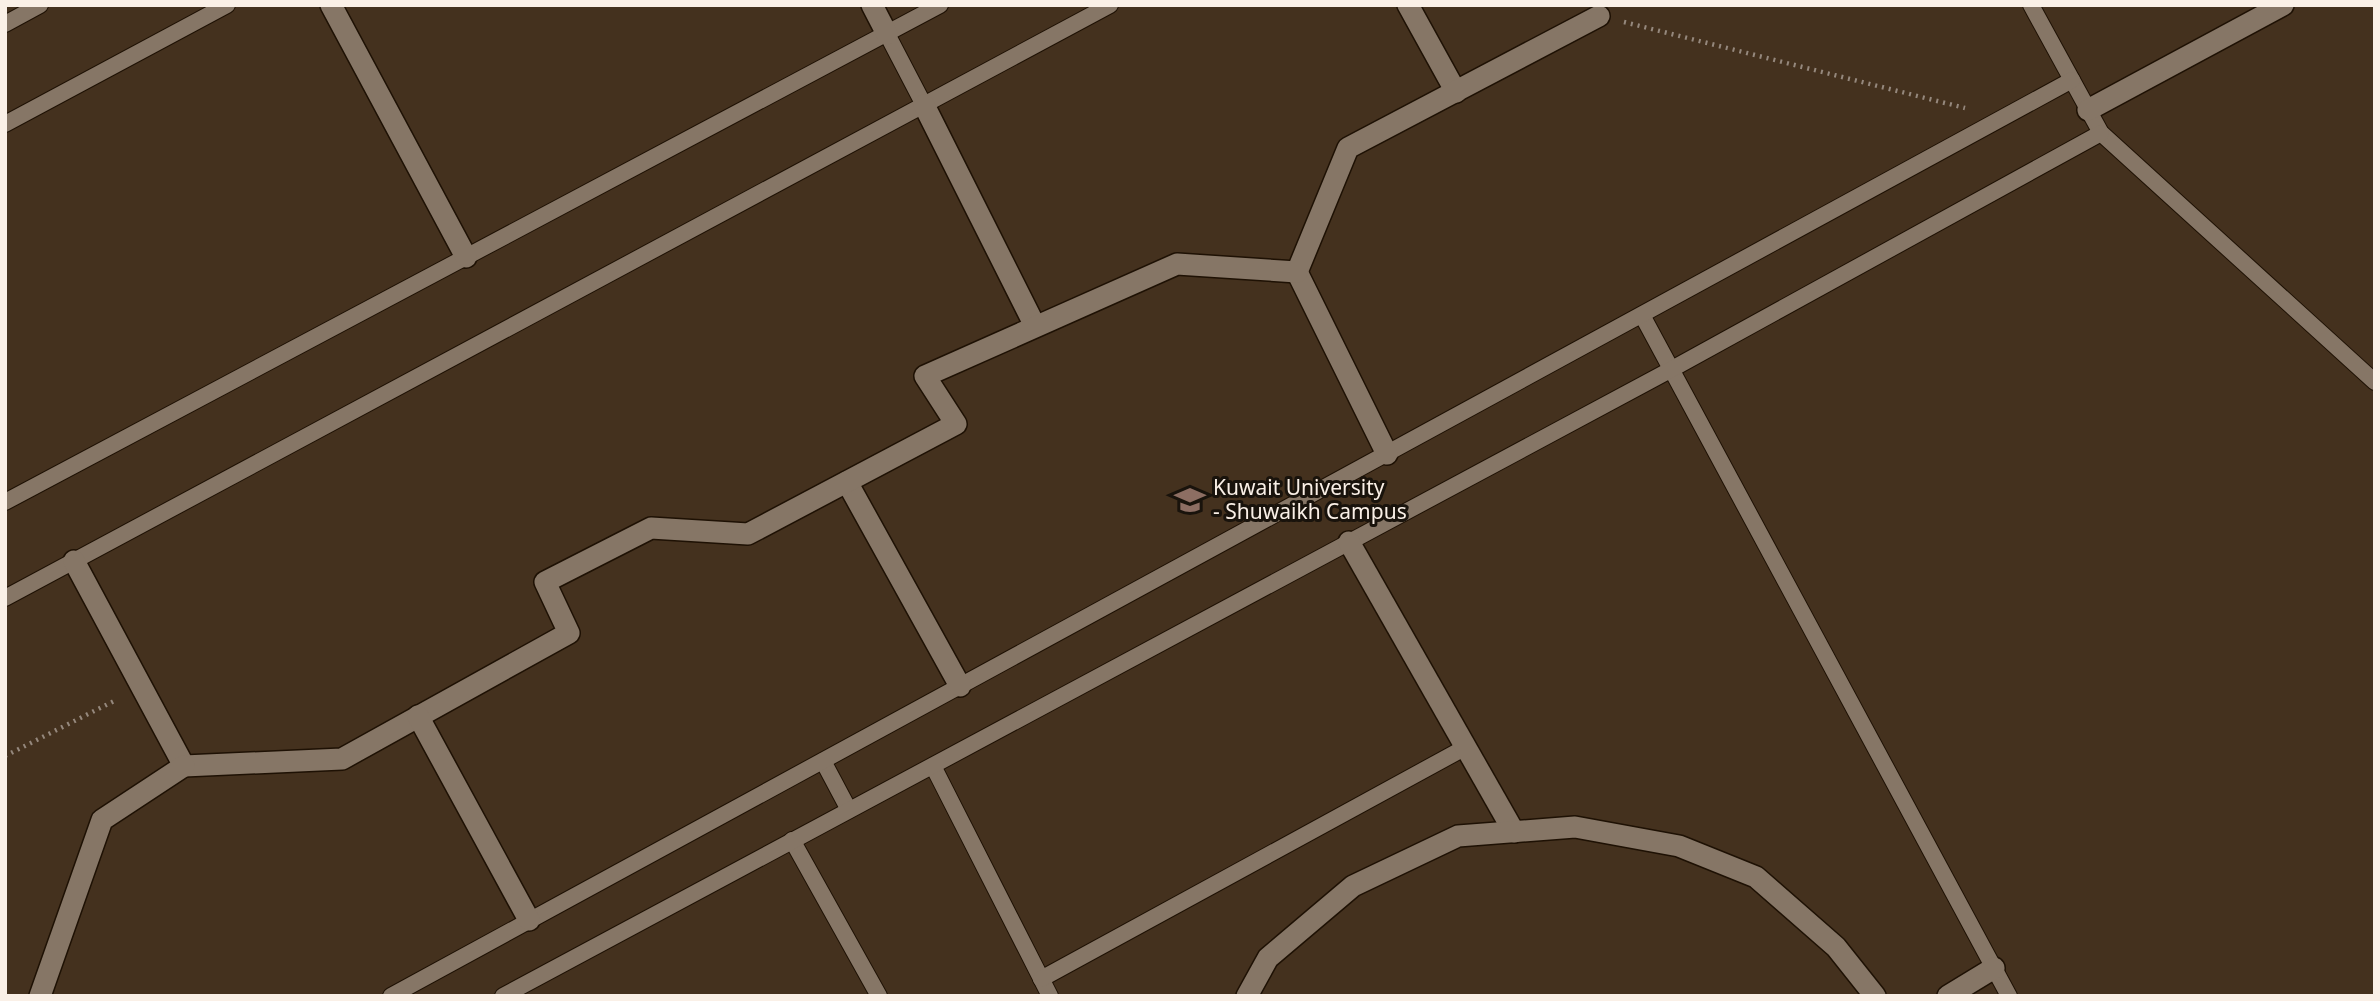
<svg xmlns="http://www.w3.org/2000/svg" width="2380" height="1001" font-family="'Noto Sans',sans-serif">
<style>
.built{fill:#44311e}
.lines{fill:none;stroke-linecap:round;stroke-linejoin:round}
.lane-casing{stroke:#1e1104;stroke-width:18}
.street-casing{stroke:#1e1104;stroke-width:24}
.path{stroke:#95887d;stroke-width:4.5;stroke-dasharray:2 5;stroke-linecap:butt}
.lane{stroke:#867666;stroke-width:16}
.street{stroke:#867666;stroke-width:21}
.labels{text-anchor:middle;stroke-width:6;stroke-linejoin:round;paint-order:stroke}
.poi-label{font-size:21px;fill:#faf0e7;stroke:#19130c;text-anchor:start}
</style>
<rect width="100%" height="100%" fill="#37281a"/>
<rect class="built" x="5" y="5" width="2370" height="991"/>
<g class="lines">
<g class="lane-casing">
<g id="lane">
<polyline points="2031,5 2101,133 2375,382"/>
<polyline points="5,24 40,5"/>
<polyline points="887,34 924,105"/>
<polyline points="5,124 227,5"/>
<polyline points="1642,315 2009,996"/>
<polyline points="5,502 940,5"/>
<polyline points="5,598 1110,5"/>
<polyline points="823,761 849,810"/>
<polyline points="933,766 1050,996"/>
<polyline points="792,840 879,996"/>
<polyline points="1041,979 1466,747"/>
<polyline points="391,996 2072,80"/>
<polyline points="503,996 1672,369 2101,133"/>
</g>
</g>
<g class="street-casing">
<g id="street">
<polyline points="331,5 466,257"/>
<polyline points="872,5 887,34"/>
<polyline points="1408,5 1456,92"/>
<polyline points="924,105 1035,326"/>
<polyline points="2088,110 2283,5"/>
<polyline points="1297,272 1387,454"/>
<polyline points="847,482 960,686"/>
<polyline points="1349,542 1514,832"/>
<polyline points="74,561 184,766 342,759 569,633 545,582 651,528 748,534 956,424 925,376 1177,264 1297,272 1348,148 1599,16"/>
<polyline points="418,716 529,920"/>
<polyline points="40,996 102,820 184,766"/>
<polyline points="1247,996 1268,958 1353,886 1458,836 1575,827 1679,846 1756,877 1836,947 1875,996"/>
<polyline points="1948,996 1994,968"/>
</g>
</g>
<g class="path">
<polyline points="1624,22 1965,108"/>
<polyline points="5,756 116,700"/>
</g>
<use href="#lane" class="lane"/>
<use href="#street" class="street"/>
</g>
<defs>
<g id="university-bare" transform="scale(2.415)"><path d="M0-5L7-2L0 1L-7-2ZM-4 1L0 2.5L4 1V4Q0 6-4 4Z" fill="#8d6e63" stroke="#19130c" stroke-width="2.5" paint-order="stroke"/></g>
</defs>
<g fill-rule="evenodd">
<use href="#university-bare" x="1190" y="500"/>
</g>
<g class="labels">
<g class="poi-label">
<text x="1213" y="495">Kuwait University<tspan x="1213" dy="24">- Shuwaikh Campus</tspan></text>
</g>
</g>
<rect width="2380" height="1001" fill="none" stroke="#faf0e7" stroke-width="14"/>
</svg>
